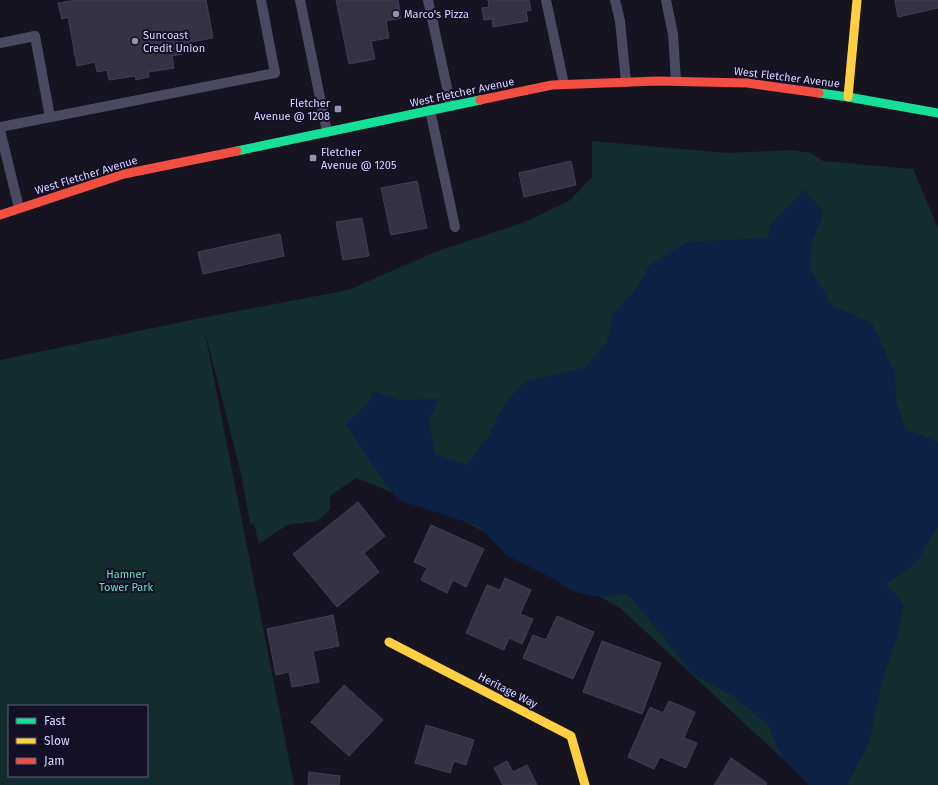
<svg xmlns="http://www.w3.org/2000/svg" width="938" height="785" font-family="'Fira Sans',sans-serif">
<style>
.green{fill:#132c2d;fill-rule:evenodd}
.water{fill:#0d2144}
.building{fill:#343243;stroke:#433f54}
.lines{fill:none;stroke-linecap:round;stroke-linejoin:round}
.lane{stroke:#4a4962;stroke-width:10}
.fast{stroke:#16e098;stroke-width:9}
.slow{stroke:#ffcf43;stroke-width:9}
.jam{stroke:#f24e42;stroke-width:9}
.poi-dot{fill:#9591b1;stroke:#130f26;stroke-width:1.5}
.labels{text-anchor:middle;stroke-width:4;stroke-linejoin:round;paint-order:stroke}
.poi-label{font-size:11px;fill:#d9d4ff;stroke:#130f26;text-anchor:start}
.street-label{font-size:11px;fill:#d9d4ff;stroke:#130f26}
.park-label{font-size:11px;fill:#5fe0c0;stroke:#130f26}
</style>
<rect width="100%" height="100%" fill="#161421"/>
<path class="green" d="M592 141 728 153 791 150 811 153 823 161 913 169 938 228V785H811L620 608 464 521 356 478 330 496V510L317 521 287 525 259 544 254 524 250 523 240 469 204 328 294 785H0V360L201 318 348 290 435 252 522 223 569 201 592 177ZM9 706H147V776H9Z"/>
<polygon class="water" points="803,189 824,212 812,241 810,270 833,306 872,323 895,373 896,402 906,429 938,442 938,527 915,564 891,581 886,583 904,605 897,638 881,685 869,743 847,785 808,785 783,759 767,724 733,696 693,674 628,594 597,597 572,591 550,577 506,555 479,526 398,500 373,466 346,424 369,402 373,391 398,400 439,399 429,420 435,454 467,465 490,434 503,406 525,381 584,368 607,343 613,314 633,293 650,265 686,242 768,238 771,223 791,204"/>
<g class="building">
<polygon points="76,0 206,0 213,38 180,44 182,54 172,56 174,68 148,72 149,77 136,80 135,76 109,80 107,70 97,72 95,62 77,66 68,17 62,19 58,3"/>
<polygon points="336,0 398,0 401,18 386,21 389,38 371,41 375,59 349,64"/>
<polygon points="488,0 529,0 531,10 526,11 528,21 493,27 492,19 484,20 482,8 489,7"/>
<polygon points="895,0 938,0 938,8 898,17"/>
<polygon points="571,161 576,185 524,197 519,173"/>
<polygon points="417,181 427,228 391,235 381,188"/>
<polygon points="362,218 369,256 343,260 336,222"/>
<polygon points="280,234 284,256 203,274 198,252"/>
<polygon points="358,502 385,536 364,553 379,572 337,607 293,554"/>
<polygon points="431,525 484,549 466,587 453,580 447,593 421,580 427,568 414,562"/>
<polygon points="505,578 531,590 520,614 533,619 522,644 509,638 504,650 466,633 487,585 500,590"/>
<polygon points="333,615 339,646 313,651 319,682 292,687 289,672 276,675 267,629"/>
<polygon points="557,616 594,632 573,679 523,658 533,635 546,640"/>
<polygon points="602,641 661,663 642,714 583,692"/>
<polygon points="344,685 383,720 349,756 311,722"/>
<polygon points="669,701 695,712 684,738 697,743 686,768 660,757 654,769 628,757 650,707 663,713"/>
<polygon points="426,725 474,740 466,765 454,761 450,773 415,763"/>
<polygon points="731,758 767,783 766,785 714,785"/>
<polygon points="507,761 513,772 527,765 537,785 503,785 494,768"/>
<polygon points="309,772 340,776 339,785 308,785"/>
</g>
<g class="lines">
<g class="lane">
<polyline points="300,0 327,132"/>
<polyline points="428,0 451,106"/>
<polyline points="546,0 564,84"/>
<polyline points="615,0 620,21 626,82"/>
<polyline points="666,0 673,34 676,81"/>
<polyline points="0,43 35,36 50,117"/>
<polyline points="430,110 455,227"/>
<polyline points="0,127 275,73 261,0"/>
<polyline points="0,130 19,208"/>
</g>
<g class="fast">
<polyline points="819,93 848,97 938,113"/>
<polyline points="237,151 480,100"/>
</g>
<g class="slow">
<polyline points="848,97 857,0"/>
<polyline points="389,642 571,736 585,785"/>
</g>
<g class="jam">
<polyline points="480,100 552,85 658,81 747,83 819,93"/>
<polyline points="0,215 124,174 237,151"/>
</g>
</g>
<g class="poi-dot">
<circle cx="396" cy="14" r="4"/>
<circle cx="135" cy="41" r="4"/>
<rect x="334" y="105" width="8" height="8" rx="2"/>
<rect x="309" y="154" width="8" height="8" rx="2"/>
</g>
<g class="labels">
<g class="poi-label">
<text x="404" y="18">Marco's Pizza</text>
<text x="143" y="39">Suncoast<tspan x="143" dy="13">Credit Union</tspan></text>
<text x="330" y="107" text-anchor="end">Fletcher<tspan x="330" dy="13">Avenue @ 1208</tspan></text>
<text x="321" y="156">Fletcher<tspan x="321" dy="13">Avenue @ 1205</tspan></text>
</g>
<g class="street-label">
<text transform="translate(787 77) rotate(7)" y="4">West Fletcher Avenue</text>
<text transform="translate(462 92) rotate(-12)" y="4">West Fletcher Avenue</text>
<text transform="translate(86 175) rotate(-17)" y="4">West Fletcher Avenue</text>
<text transform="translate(508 690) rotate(27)" y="4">Heritage Way</text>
</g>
<g class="park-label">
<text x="126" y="578">Hamner<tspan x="126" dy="13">Tower Park</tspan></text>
</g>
</g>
<rect x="8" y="705" width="140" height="72" fill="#130f26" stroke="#625e7d"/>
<rect x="16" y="718" width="20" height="6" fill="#16e098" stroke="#625e7d"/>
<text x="44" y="725" font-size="12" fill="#d9d4ff">Fast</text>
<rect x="16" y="738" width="20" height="6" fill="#ffcf43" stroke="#625e7d"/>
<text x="44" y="745" font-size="12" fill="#d9d4ff">Slow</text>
<rect x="16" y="758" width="20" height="6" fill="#f24e42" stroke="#625e7d"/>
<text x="44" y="765" font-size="12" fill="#d9d4ff">Jam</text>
</svg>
